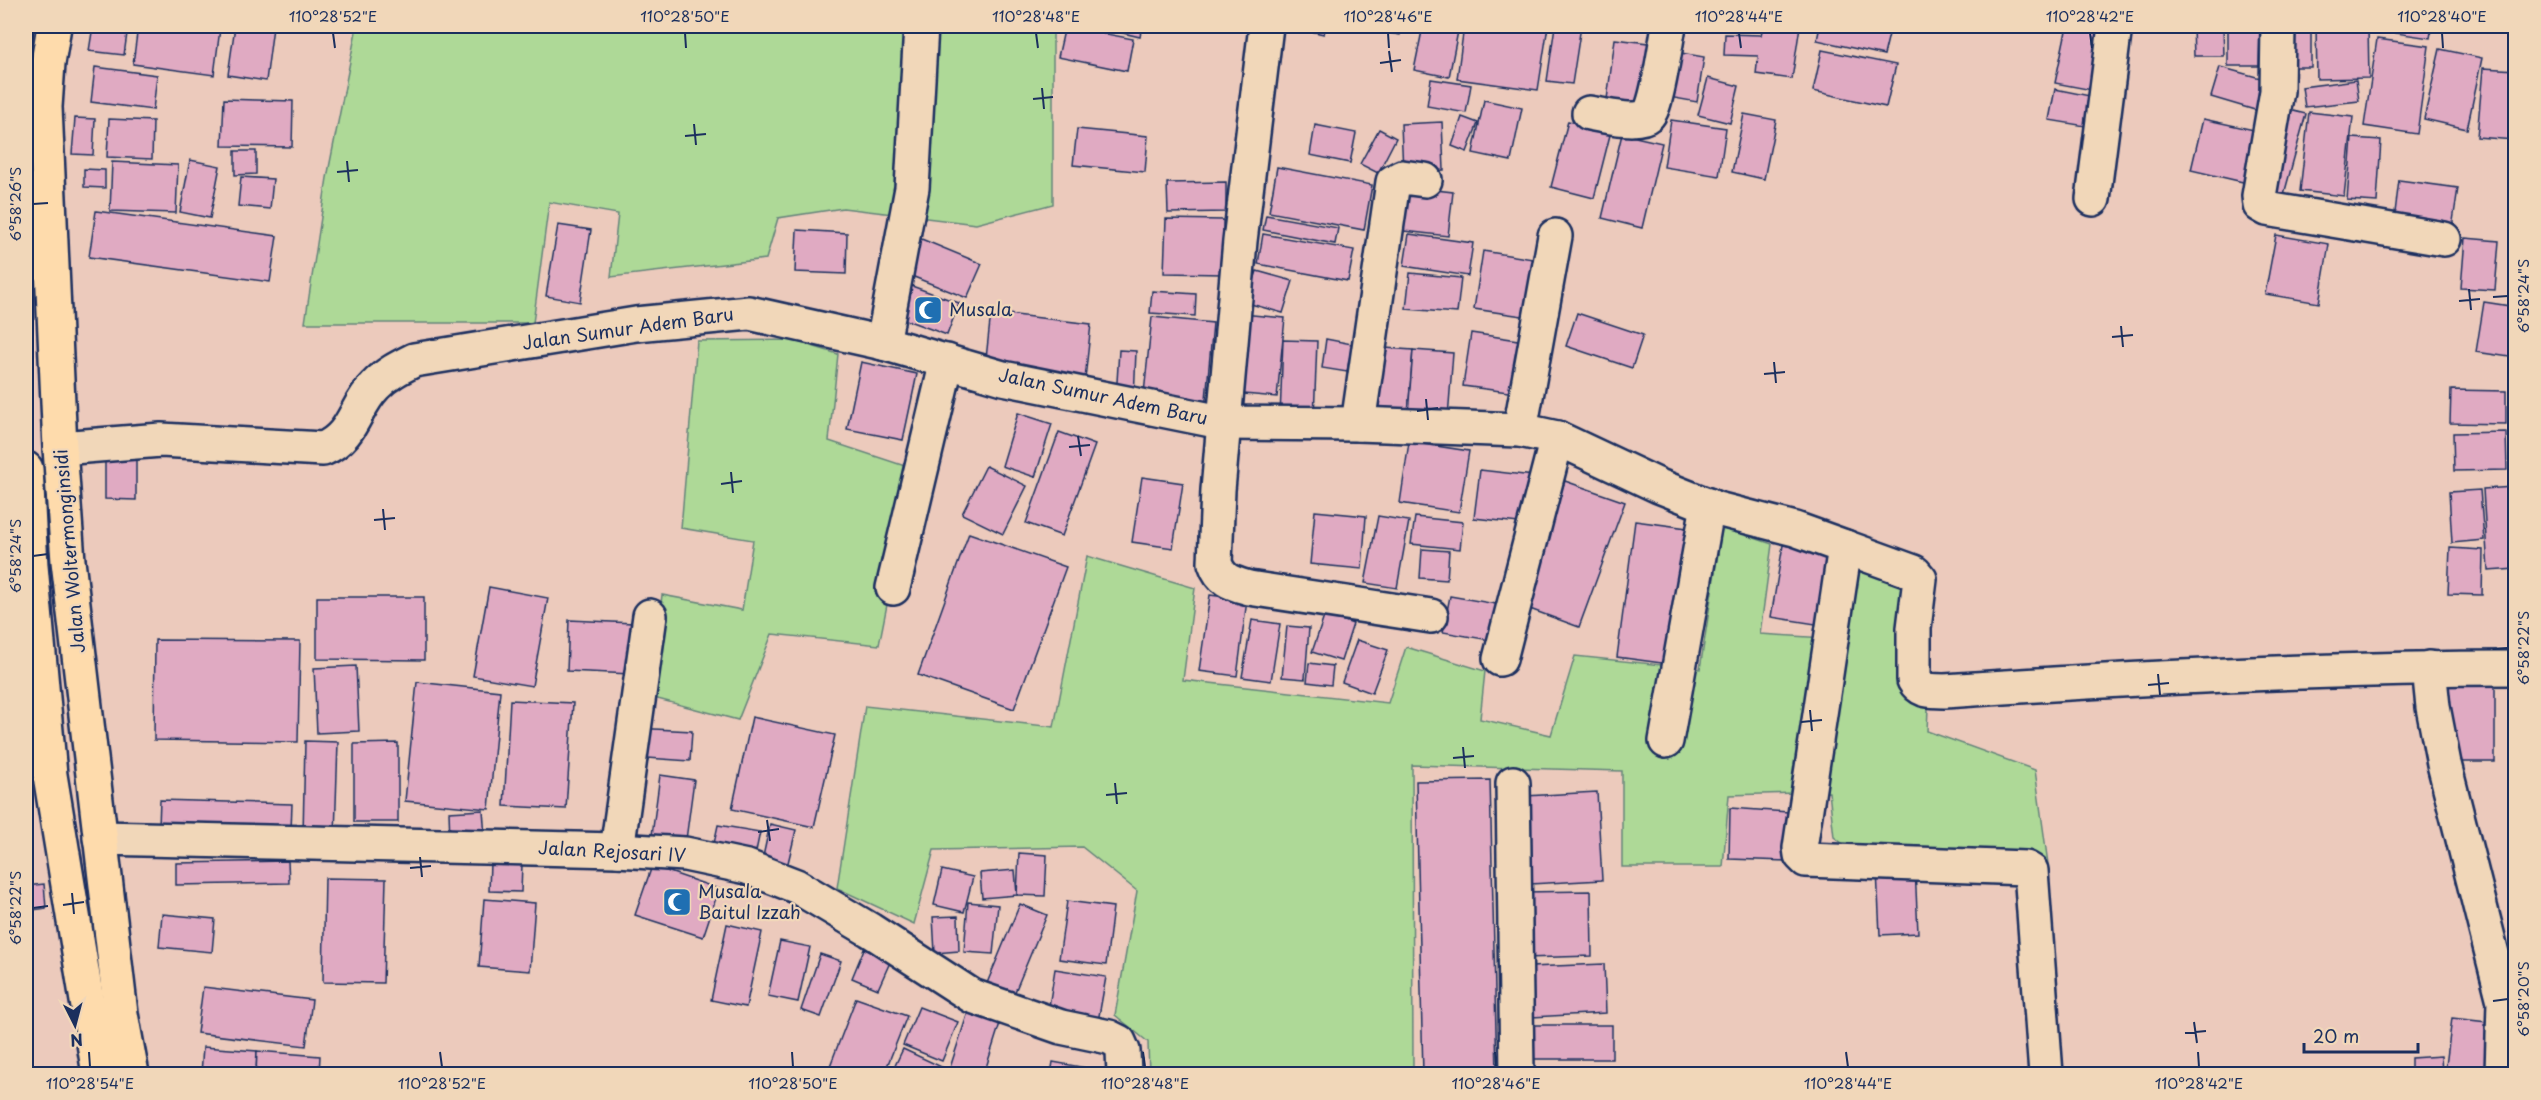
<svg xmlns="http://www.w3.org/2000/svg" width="2541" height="1100" font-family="'Playpen Sans',sans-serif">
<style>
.green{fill:#aed997;stroke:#64847a;stroke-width:1.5}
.building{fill:#e0aac2;stroke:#1b2f5e;stroke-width:1.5}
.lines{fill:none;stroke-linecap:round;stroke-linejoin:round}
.minor-casing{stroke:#1b2f5e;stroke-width:38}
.major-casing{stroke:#1b2f5e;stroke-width:38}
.minor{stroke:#f1d7b9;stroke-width:33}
.major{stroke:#fedbac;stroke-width:33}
.ticks{fill:none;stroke:#1b2f5e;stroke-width:2}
.labels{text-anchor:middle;stroke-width:4.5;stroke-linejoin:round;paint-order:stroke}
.poi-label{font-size:18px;fill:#1b2f5e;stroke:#f1d7b9;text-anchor:start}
.street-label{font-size:18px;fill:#1b2f5e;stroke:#f1d7b9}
.neatline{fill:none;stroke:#1b2f5e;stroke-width:2}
.ticks-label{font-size:15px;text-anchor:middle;fill:#1b2f5e}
</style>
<rect width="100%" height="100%" fill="#eccabc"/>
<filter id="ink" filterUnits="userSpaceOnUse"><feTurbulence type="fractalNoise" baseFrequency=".0167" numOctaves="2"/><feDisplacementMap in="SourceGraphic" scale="12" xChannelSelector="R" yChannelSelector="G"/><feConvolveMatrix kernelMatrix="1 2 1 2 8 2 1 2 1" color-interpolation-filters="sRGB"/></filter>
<g filter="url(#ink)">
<g class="green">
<polygon points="357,26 1053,26 1053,204 976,224 843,208 778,218 766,259 611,277 618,214 549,202 533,323 305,323 327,178"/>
<polygon points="792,340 838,354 829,441 914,469 879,645 772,634 738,720 650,697 662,595 742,610 753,540 681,528 697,341"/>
<polygon points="1722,527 1772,544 1760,634 1842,639 1861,557 1933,595 1927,731 2035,770 2049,871 1873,866 1834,837 1829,792 1729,795 1723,867 1622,867 1622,771 1412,765 1413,1074 1149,1074 1148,1042 1115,1015 1137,891 1082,847 934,850 914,924 837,888 865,706 1054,727 1087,556 1195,588 1183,680 1388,703 1406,647 1485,671 1480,719 1551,735 1575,656 1700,669"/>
</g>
<g class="building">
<polygon points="93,26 128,26 124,55 89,51"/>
<polygon points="138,26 191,26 220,29 214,75 133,64"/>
<polygon points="235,26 273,27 266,81 228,75"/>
<polygon points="1065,26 1133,39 1127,71 1058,57"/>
<polygon points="1093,26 1142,26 1140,37"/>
<polygon points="1288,26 1326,26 1324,34"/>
<polygon points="1347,26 1402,26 1400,35"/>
<polygon points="1423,26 1459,26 1449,77 1414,70"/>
<polygon points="1464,26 1548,26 1538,90 1457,79"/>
<polygon points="1555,26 1581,26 1572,84 1547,81"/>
<polygon points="1763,26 1800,26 1792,79 1756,74 1758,56 1724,55 1725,34 1761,35"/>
<polygon points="1820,26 1891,26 1884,55 1817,40"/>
<polygon points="2067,26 2105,26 2092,90 2055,83"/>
<polygon points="2193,26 2223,26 2224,56 2194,56"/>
<polygon points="2228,26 2260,26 2259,66 2228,66"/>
<rect x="2281" y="26" width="30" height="41"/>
<polygon points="2316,26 2368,26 2369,78 2317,79"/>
<polygon points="2376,26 2432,26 2430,38 2375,30"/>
<polygon points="1615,39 1656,44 1646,113 1606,107"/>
<polygon points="2377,39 2429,46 2417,134 2364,126"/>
<polygon points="2440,49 2482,58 2467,129 2424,119"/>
<polygon points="1822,50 1896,65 1886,107 1813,91"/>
<polygon points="1670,51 1704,57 1697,102 1663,96"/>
<polygon points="95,67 157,75 153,110 91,102"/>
<polygon points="2220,67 2275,82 2265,113 2211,97"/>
<polygon points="2483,68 2516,70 2514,140 2477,137"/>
<polygon points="1708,78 1739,86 1730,123 1698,115"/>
<polygon points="1431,79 1471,85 1466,113 1427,106"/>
<polygon points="2356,80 2359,101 2305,107 2302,87"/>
<polygon points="2055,89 2090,96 2085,126 2049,120"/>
<polygon points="224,99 293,101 292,147 222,146"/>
<polygon points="1484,100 1522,108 1511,161 1473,153"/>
<polygon points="2289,110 2306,114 2280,209 2264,204"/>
<polygon points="2309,112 2353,117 2344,196 2300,191"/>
<polygon points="1744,114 1776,120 1764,179 1732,172"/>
<polygon points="1462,117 1478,123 1467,152 1452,146"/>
<polygon points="75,118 95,119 93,155 72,154"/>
<polygon points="109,119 153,121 152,159 107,157"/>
<polygon points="2203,119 2268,133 2256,185 2191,170"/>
<polygon points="1671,120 1726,128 1719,176 1664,167"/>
<polygon points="1568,121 1611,131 1594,198 1551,187"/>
<polygon points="1442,122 1444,170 1403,172 1401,124"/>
<polygon points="1315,125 1356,133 1350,163 1310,155"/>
<polygon points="1077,129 1148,136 1145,172 1073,165"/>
<polygon points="1379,129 1396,138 1378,173 1360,164"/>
<polygon points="1622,134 1662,143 1642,228 1602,218"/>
<polygon points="2352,138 2381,140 2377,202 2347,200"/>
<polygon points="235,151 256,151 256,174 235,175"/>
<polygon points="190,160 220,166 210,218 180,212"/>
<polygon points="112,162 178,165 176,213 110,211"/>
<polygon points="1277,167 1372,185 1364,230 1269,212"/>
<polygon points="84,169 105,170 105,188 84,187"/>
<polygon points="241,177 273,179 270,209 238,206"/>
<polygon points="2399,180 2458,188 2452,228 2394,221"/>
<polygon points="1226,182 1226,212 1168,213 1167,183"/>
<polygon points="1400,186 1453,192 1448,236 1395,230"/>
<polygon points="96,211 277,236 270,282 89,257"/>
<polygon points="1266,215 1338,228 1335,244 1263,230"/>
<polygon points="1166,219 1223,220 1223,274 1164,273"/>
<polygon points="558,225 591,230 580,302 546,296"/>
<polygon points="797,230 847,233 846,274 795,272"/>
<polygon points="1263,234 1354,250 1348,281 1258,264"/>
<polygon points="1409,234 1473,243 1468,276 1404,266"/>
<polygon points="2276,235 2329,244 2319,303 2265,294"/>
<polygon points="919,238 982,264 967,298 904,273"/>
<polygon points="2465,238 2499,241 2495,290 2461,288"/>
<polygon points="1483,251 1546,261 1537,318 1474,309"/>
<polygon points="1257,271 1293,281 1283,313 1247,303"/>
<polygon points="1410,273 1461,278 1457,313 1406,309"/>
<polygon points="909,285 959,303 947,335 898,317"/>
<polygon points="1152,291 1196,294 1195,316 1150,313"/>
<polygon points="2484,302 2516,307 2516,358 2476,352"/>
<polygon points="991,312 1091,324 1085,379 985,368"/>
<polygon points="1577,313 1643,335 1632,368 1566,346"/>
<polygon points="1242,314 1285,318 1277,397 1233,393"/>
<polygon points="1152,317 1213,323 1205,410 1143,403"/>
<polygon points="1471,333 1531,342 1523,394 1463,386"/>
<polygon points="1326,339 1352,344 1347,372 1322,368"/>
<polygon points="1283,340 1317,341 1314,418 1280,417"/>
<polygon points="1370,347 1413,350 1408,414 1365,411"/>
<polygon points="1119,350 1136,351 1134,399 1116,398"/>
<polygon points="1413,350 1453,353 1448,417 1408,414"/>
<polygon points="861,362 917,374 903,440 847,429"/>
<polygon points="2451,390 2506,391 2506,424 2450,423"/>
<polygon points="1018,413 1052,424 1035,477 1002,466"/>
<polygon points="1059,432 1095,445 1062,536 1026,523"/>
<polygon points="2506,432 2507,470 2454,471 2453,433"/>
<polygon points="1409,442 1469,451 1459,512 1400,503"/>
<polygon points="105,447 136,447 136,500 105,499"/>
<polygon points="986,466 1027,486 1003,534 962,514"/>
<polygon points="1480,470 1534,476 1528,524 1474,518"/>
<polygon points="1142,477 1183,483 1173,548 1132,542"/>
<polygon points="1565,481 1625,502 1579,627 1519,605"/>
<polygon points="2514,487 2516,569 2488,571 2483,489"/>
<polygon points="2480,490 2484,540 2452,543 2449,492"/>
<polygon points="1315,511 1366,516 1362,569 1310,564"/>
<polygon points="1378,516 1409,521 1397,588 1365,583"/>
<polygon points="1415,517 1463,522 1460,549 1411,544"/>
<polygon points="1635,521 1687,528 1669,664 1617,657"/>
<polygon points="969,533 1066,567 1014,709 918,675"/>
<polygon points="1783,545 1840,554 1828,626 1771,617"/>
<polygon points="2450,548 2483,550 2482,595 2448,594"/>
<polygon points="1422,549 1449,551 1447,580 1420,578"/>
<polygon points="489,587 548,598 532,686 473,676"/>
<polygon points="1210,595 1247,600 1237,676 1199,671"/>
<polygon points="1450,596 1502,605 1495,641 1443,632"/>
<polygon points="317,597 424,597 424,660 317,659"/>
<polygon points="1325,614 1353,624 1341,661 1312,652"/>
<polygon points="569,620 633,623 631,674 567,671"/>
<polygon points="1252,620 1280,624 1271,681 1242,677"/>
<polygon points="1287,626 1309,628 1305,679 1282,677"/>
<polygon points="155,640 300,641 298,742 154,740"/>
<polygon points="1357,640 1388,650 1372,693 1342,682"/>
<polygon points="1309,663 1333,666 1331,685 1307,682"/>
<polygon points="356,666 359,731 317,733 314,668"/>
<polygon points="417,682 500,691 489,809 405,801"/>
<polygon points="2495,682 2495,762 2448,762 2447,683"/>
<polygon points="510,700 573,703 566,809 504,806"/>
<polygon points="752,717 835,735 814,827 732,809"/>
<polygon points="635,728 692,731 690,761 633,757"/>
<polygon points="305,741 338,742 335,835 303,835"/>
<polygon points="398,743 398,822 354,822 354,744"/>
<polygon points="660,775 694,780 685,847 651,843"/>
<polygon points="1490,780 1497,1074 1423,1074 1416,781"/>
<polygon points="1597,792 1602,880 1530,884 1525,796"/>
<polygon points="160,800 292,804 291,830 159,826"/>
<polygon points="1730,808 1788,812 1788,861 1729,859"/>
<polygon points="483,810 485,837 450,839 449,812"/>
<polygon points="770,824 796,830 786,871 761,866"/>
<polygon points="718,825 760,832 754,861 712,853"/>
<polygon points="1019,853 1047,855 1045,896 1017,895"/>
<polygon points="288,861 289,883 176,885 176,863"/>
<polygon points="490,863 522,864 521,892 489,891"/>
<polygon points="652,866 719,889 703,937 635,915"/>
<polygon points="1915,868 1918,933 1880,935 1877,870"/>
<polygon points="942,870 973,877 964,912 934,905"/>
<polygon points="1015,870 1017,895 982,898 980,873"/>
<polygon points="325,878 386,879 383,983 323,982"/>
<polygon points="44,884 46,908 26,911 26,886"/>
<polygon points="1591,891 1592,956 1524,958 1523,892"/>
<polygon points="484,899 535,903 530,971 479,967"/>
<polygon points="1067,901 1113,907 1106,965 1059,959"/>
<polygon points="968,902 998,905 993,954 964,952"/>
<polygon points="1020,904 1047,915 1012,999 985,988"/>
<polygon points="162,914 215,919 212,952 159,947"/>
<polygon points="958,916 959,951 935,953 933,917"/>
<polygon points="727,924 762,932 746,1007 711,1000"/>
<polygon points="780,941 810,947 798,1002 768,996"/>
<polygon points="864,949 891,960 878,989 852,978"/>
<polygon points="820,954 841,961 821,1017 801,1010"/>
<polygon points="1604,964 1606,1013 1532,1017 1530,967"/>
<polygon points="1055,969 1106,977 1097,1027 1047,1019"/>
<polygon points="203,987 312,1000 306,1046 197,1033"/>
<polygon points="856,998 907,1016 884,1074 853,1074 830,1066"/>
<polygon points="919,1007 958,1022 942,1061 903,1045"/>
<polygon points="969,1009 1001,1020 984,1074 948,1074"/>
<polygon points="2452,1018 2496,1023 2490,1074 2445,1074"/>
<polygon points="1529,1025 1612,1025 1612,1059 1530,1059"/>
<polygon points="203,1047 257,1051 256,1074 201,1074"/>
<polygon points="903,1049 948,1070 946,1074 891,1074"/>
<polygon points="257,1051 320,1056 319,1074 256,1074"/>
<polygon points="2441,1056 2442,1074 2411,1074 2411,1058"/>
<polygon points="1053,1062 1103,1071 1102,1074 1051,1074"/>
<polygon points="26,1065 36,1066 35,1074 26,1074"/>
<polygon points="1616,1069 1616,1074 1531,1074 1531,1073"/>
</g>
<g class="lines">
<g class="minor-casing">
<g id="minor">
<path d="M1266 26 1240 241 1218 490 1215 563C1221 581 1232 583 1249 588L1431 616"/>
<polyline points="2278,26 2277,91 2259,196 2260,205 2267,209 2444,239"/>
<path d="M1589 113C1601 115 1638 124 1648 115 1657 108 1666 40 1669 26"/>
<polyline points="2093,199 2115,26"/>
<polyline points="883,343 912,188 921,26"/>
<polyline points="1358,424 1393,182 1402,177 1425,180"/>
<polyline points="1520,430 1555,236"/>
<path d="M60 448 161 440 323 449C354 436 354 407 375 386 386 374 400 367 414 360L636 324 749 313 883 343 1003 378 1226 423 1358 424 1520 430 1557 438 1659 486 1717 509 1795 529 1845 547 1800 848 1801 855 1806 860 2026 868 2031 871 2046 1074"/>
<path d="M1845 547 1914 572 1920 579 1914 628V680C1921 693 1932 690 1945 691 2135 678 2325 668 2516 668"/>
<polyline points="893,588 947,361"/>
<polyline points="1500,659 1557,438"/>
<polyline points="2429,668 2433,707 2444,764 2504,1001 2502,1074"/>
<polyline points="1666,741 1708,505"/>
<polyline points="1513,783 1517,1074"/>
<polyline points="100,838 617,850 685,854 747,867 796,886 870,930 972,996 1061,1027 1109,1037 1119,1042 1123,1051 1124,1074"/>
<polyline points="617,850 650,616"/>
</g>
</g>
<g class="major-casing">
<g id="major">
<polyline points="54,26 48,63 45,107 60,448 68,561 121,1014 132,1074"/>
<polyline points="26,469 31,566 50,775 99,1074"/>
</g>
</g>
<use href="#minor" class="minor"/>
<use href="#major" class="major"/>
</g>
</g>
<path class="ticks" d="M333 33 335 48M685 33 686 48M1036 33 1038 48M1388 33 1389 48M1739 33 1741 48M2090 33 2092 48M2442 33 2443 48M1389 51 1392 72M1380 63 1401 60M1042 88 1044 109M1033 99 1053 97M694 124 696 145M685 136 706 134M347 161 349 182M337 172 358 170M33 204 48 203M2469 289 2471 310M2493 297 2508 296M2459 301 2480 299M2121 326 2123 347M2112 337 2133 335M1774 362 1776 383M1764 374 1785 372M1426 399 1428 420M1417 411 1438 408M1078 436 1081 456M1069 447 1090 445M731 472 733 493M721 484 742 481M383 509 385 530M374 520 395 518M33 556 48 554M2493 649 2508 648M2158 674 2160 695M2148 685 2169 683M1810 710 1812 731M1801 722 1822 720M1463 747 1465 768M1453 758 1474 756M1115 783 1117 804M1106 795 1127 793M767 820 770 841M758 832 779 829M420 857 422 877M410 868 431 866M72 893 74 914M63 905 84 902M33 908 48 906M2493 1001 2508 999M2194 1022 2197 1043M2185 1033 2206 1031M89 1052 90 1067M440 1052 442 1067M792 1052 793 1067M1143 1052 1145 1067M1495 1052 1496 1067M1846 1052 1848 1067M2198 1052 2199 1067"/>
<defs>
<g id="mosque-square" transform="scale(1.5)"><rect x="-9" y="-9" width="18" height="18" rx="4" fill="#1f6fb2" stroke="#f1d7b9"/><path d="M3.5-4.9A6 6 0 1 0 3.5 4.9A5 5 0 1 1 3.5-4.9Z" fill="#fff"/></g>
</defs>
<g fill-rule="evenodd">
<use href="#mosque-square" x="928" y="310"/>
<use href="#mosque-square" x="677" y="902"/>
</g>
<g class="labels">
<g class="poi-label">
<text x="949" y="316">Musala</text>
<text x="698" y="898">Musala<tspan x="698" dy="21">Baitul Izzah</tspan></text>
</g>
<g class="street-label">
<text transform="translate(628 329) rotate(-8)" y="6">Jalan Sumur Adem Baru</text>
<text transform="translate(1103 397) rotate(12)" y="6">Jalan Sumur Adem Baru</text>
<text transform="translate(70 551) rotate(-95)" y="6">Jalan Woltermonginsidi</text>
<text transform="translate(612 852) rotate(3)" y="6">Jalan Rejosari IV</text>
</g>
</g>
<rect width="2541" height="1100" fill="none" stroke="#f1d7b9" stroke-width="66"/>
<g transform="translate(75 1025) rotate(174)" stroke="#f1d7b9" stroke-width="4.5" paint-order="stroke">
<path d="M0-4.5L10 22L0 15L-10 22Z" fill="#1b2f5e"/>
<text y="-9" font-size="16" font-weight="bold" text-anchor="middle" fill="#1b2f5e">N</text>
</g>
<path d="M2304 1043v9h114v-9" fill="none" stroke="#1b2f5e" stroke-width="3"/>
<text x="2313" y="1043" font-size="18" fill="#1b2f5e" stroke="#f1d7b9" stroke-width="4.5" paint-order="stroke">20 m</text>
<rect x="33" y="33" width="2475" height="1034" class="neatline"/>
<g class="ticks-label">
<text x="333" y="22">110°28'52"E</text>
<text x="685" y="22">110°28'50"E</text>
<text x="1036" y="22">110°28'48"E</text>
<text x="1388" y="22">110°28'46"E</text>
<text x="1739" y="22">110°28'44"E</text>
<text x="2090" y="22">110°28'42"E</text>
<text x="2442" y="22">110°28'40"E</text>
<text transform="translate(16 204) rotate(-90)" y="5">6°58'26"S</text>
<text transform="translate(2524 296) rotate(-90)" y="5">6°58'24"S</text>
<text transform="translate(16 556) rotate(-90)" y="5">6°58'24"S</text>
<text transform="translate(2524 648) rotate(-90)" y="5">6°58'22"S</text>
<text transform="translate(16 908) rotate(-90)" y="5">6°58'22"S</text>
<text transform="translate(2524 999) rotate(-90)" y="5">6°58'20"S</text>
<text x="90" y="1089">110°28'54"E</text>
<text x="442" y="1089">110°28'52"E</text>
<text x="793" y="1089">110°28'50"E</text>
<text x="1145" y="1089">110°28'48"E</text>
<text x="1496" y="1089">110°28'46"E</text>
<text x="1848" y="1089">110°28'44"E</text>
<text x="2199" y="1089">110°28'42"E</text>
</g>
</svg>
